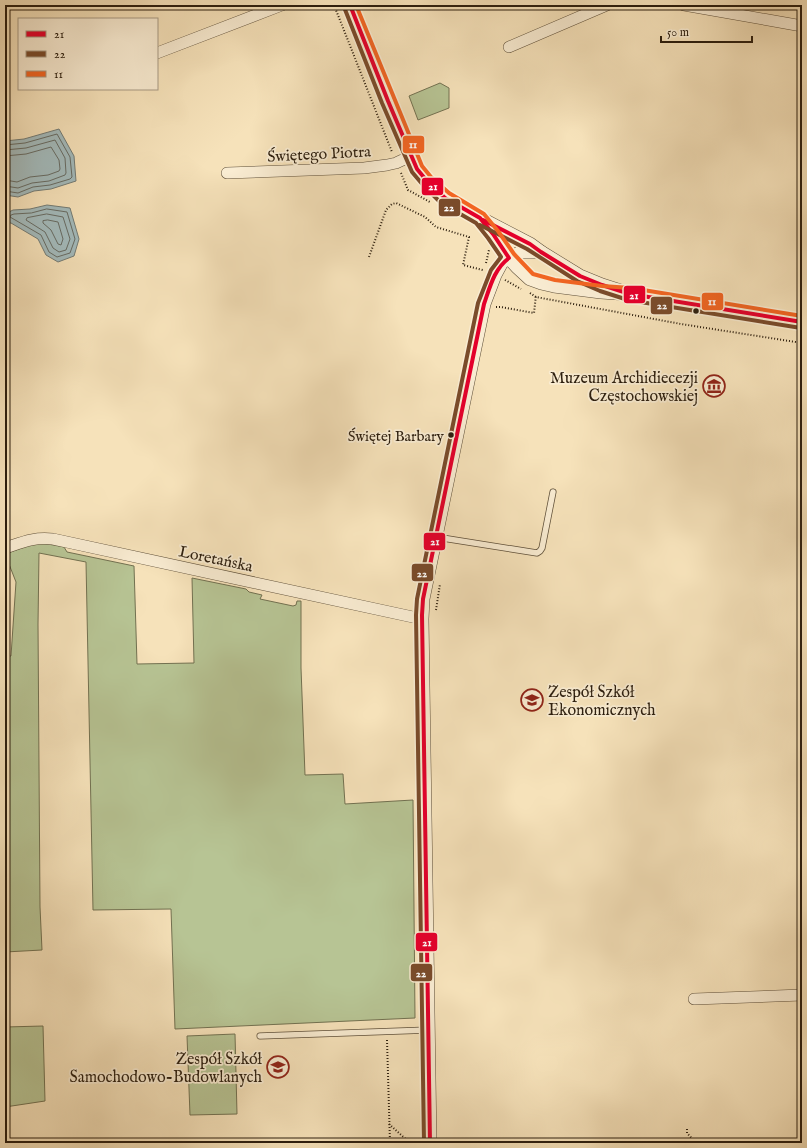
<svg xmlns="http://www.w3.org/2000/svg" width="807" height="1148" font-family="'IM FELL English',serif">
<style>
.green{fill:#b7c494;stroke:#727151}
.water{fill:#a3babb;stroke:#737c76}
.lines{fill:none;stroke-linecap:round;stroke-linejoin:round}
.shore{stroke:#686c64;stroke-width:1}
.service-casing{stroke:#5e4f39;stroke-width:7}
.minor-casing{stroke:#5e4f39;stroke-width:12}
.tertiary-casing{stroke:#5e4f39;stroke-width:14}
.path{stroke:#2c1e0e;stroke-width:2;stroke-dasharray:1 2;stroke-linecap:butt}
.service{stroke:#f9ecd2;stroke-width:5.5}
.minor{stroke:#f9ecd2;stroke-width:11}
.tertiary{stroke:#f9ecd2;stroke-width:13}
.bus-1-casing{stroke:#f9ecd2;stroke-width:7}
.bus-2-casing{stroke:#f9ecd2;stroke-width:7}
.bus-3-casing{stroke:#f9ecd2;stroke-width:7}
.bus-1{stroke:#e4002b;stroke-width:4}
.bus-2{stroke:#7a4b2a;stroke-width:4}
.bus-3{stroke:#f26522;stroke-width:4}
.bus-dot{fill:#2c1e0e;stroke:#f9ecd2;stroke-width:1.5}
.labels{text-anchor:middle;stroke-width:3.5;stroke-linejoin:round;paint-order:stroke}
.bus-label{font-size:15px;fill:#2c1e0e;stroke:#f9ecd2;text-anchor:end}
.street-label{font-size:16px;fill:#2c1e0e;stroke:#f9ecd2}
.poi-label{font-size:16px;fill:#2c1e0e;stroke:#f9ecd2;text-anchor:end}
.line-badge{stroke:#f9ecd2;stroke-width:1.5}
.badge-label{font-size:11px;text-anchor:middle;font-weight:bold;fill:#fff}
</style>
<rect width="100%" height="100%" fill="#f6e2ba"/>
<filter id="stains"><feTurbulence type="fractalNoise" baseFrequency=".005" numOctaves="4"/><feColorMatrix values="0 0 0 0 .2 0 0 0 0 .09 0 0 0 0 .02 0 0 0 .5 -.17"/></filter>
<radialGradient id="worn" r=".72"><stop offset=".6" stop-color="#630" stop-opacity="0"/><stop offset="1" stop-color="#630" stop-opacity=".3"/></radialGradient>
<g class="green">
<polygon points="440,83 449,88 449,108 418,120 409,96"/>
<polygon points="42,543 64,547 67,552 134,566 137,664 194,663 192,578 246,589 249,592 262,595 260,599 293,606 296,605 297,601 301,601 301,668 305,775 343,774 345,804 413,800 415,1018 175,1029 171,909 93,910 86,562 39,553 38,624 40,907 42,950 5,952 5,656 11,656 16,582 5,554 32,544"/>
<polygon points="43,1026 45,1101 5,1107 5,1027"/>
<polygon points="235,1034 237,1114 190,1115 187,1036"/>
</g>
<g class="water">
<polygon points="59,129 74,156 76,181 51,189 34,191 18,197 5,195 5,141 24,139"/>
<polygon points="47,205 70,208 79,239 74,256 58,262 46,255 38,239 11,223 5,223 5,214 13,210 30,209"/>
</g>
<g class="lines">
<g class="shore">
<polyline points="5,145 25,143 57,134 70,157 72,177 70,179 50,185 33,187 18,193 5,191"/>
<polyline points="5,150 26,148 55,140 65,158 66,173 65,175 49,181 32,183 18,188 5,186"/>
<polyline points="5,156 26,154 51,147 59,160 60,169 59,171 48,175 30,177 17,182 5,180"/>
<polygon points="47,209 67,212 75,239 70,253 57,257 49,252 41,235 10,217 11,215 14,214 31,213"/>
<polygon points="47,214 63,217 70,239 66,250 59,252 53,248 45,232 26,220 27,218"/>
<polygon points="48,220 58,222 63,239 61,245 58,244 51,230 43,223 43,221"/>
</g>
<g class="service-casing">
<g id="service">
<polyline points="436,537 537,553 540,551 542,548 553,492"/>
<polyline points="260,1036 428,1030"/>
</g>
</g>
<g class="minor-casing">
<g id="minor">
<polyline points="684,5 802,26"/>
<polyline points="509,47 607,5"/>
<polyline points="157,53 282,5"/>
<polyline points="227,173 364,168 387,165 396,163 411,156"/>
<path d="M5 548C23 542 33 537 53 539L422 619"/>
<polyline points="694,999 802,995"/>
</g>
</g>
<g class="tertiary-casing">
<g id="tertiary">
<polyline points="350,5 411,156 417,169 427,181 445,198 480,218 530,244 541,252 580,276 602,285 630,294"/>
<polyline points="483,223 493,234 509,258 517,267 530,279 541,283 554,286 601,292 630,294 802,322"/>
<polyline points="430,1143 422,619 423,599 484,304 495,275 502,262 521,252 541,252"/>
</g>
</g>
<g class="path">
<polyline points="334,5 392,152"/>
<polyline points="401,173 408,190 430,202"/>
<polyline points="369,257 386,210 392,204 396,203 425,217 436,227 469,237 463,265 483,270"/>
<polyline points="486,263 489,250"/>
<polyline points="505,280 521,289"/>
<polyline points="530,293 536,297 681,324 802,343"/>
<polyline points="496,307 501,307 534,313 536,295"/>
<polyline points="436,610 440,584"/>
<polyline points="387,1040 390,1143"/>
<polyline points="389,1124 410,1143"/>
<polyline points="687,1129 687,1133 696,1143"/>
</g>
<use href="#service" class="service"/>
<use href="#minor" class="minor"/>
<use href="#tertiary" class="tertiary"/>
<g class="bus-1-casing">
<g id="bus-1">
<path d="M350 5 388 101 417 169 427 181 445 198 480 218 493 234 509 258C494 269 490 287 484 304L423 599 422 615 430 1143"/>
<polyline points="483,220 530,244 541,252 580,276 602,285 630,294 802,322"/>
</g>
</g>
<g class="bus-2-casing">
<g id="bus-2">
<polyline points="344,7 382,103 412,172 423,185 441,203 476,223 488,238 501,257 491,270 478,303 417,599 416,615 424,1143"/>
<polyline points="480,225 527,249 577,281 600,291 628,300 801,328"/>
</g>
</g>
<g class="bus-3-casing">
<polyline id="bus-3" points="356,5 422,166 431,177 449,193 484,214 498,231 514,254 533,274 555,280 602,286 631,288 802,316"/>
</g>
<use href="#bus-1" class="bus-1"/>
<use href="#bus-2" class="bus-2"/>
<use href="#bus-3" class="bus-3"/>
</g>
<defs>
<g id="museum-ring" transform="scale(1.15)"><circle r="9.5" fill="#f9ecd2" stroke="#8f2418" stroke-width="1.5"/><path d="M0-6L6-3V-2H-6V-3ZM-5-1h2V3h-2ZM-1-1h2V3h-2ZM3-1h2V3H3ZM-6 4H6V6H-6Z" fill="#8f2418"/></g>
<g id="school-ring" transform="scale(1.15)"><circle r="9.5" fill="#f9ecd2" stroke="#8f2418" stroke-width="1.5"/><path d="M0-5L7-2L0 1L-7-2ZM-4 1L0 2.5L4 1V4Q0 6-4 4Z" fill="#8f2418"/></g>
</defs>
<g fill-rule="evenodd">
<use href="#museum-ring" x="714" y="386"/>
<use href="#school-ring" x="532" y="700"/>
<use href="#school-ring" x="278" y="1067"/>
</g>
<g class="bus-dot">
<circle cx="696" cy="311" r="3.5"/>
<circle cx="451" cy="435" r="3.5"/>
</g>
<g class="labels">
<g class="bus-label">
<text x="444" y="441">Świętej Barbary</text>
</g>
<g class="street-label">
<text transform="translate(319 153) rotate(-3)" y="6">Świętego Piotra</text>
<text transform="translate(216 558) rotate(12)" y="6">Loretańska</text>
</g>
<g class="poi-label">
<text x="698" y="383">Muzeum Archidiecezji<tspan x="698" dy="18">Częstochowskiej</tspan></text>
<text x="548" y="697" text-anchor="start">Zespół Szkół<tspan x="548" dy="18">Ekonomicznych</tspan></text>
<text x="262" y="1064">Zespół Szkół<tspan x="262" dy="18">Samochodowo-Budowlanych</tspan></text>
</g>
</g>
<g class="line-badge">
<rect x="402" y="135" width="23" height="19" rx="4" fill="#f26522"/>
<rect x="421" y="177" width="23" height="19" rx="4" fill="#e4002b"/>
<rect x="438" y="198" width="23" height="19" rx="4" fill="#7a4b2a"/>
<rect x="623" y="285" width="23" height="19" rx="4" fill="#e4002b"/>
<rect x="701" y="292" width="23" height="19" rx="4" fill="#f26522"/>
<rect x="650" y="296" width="23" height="19" rx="4" fill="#7a4b2a"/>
<rect x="423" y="532" width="23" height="19" rx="4" fill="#e4002b"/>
<rect x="411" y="563" width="23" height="19" rx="4" fill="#7a4b2a"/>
<rect x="415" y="932" width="23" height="20" rx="4" fill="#e4002b"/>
<rect x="410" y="963" width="23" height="19" rx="4" fill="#7a4b2a"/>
</g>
<g class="badge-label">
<text x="413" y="148">11</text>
<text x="433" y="190">21</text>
<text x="449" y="211">22</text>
<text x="634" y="299">21</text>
<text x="712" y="305">11</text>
<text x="662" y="309">22</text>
<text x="435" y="545">21</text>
<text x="422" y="577">22</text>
<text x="427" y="946">21</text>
<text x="421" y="977">22</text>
</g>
<rect width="807" height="1148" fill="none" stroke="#f6e2ba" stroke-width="20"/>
<rect x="6" y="6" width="795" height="1136" fill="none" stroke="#2c1e0e" stroke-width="2"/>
<rect x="10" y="10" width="787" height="1128" fill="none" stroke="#2c1e0e"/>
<rect x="18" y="18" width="140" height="72" fill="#f9ecd2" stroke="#a79a84"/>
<rect x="26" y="31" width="20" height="6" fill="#e4002b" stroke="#a79a84"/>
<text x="54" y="38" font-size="12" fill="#2c1e0e">21</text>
<rect x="26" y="51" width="20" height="6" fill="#7a4b2a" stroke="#a79a84"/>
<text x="54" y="58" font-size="12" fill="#2c1e0e">22</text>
<rect x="26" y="71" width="20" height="6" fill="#f26522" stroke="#a79a84"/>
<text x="54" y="78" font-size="12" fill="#2c1e0e">11</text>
<path d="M661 36v6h91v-6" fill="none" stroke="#2c1e0e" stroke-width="2"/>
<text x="667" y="36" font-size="12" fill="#2c1e0e" stroke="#f9ecd2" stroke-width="3" paint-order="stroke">50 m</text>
<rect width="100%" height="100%" filter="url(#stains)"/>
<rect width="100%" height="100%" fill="url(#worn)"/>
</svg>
